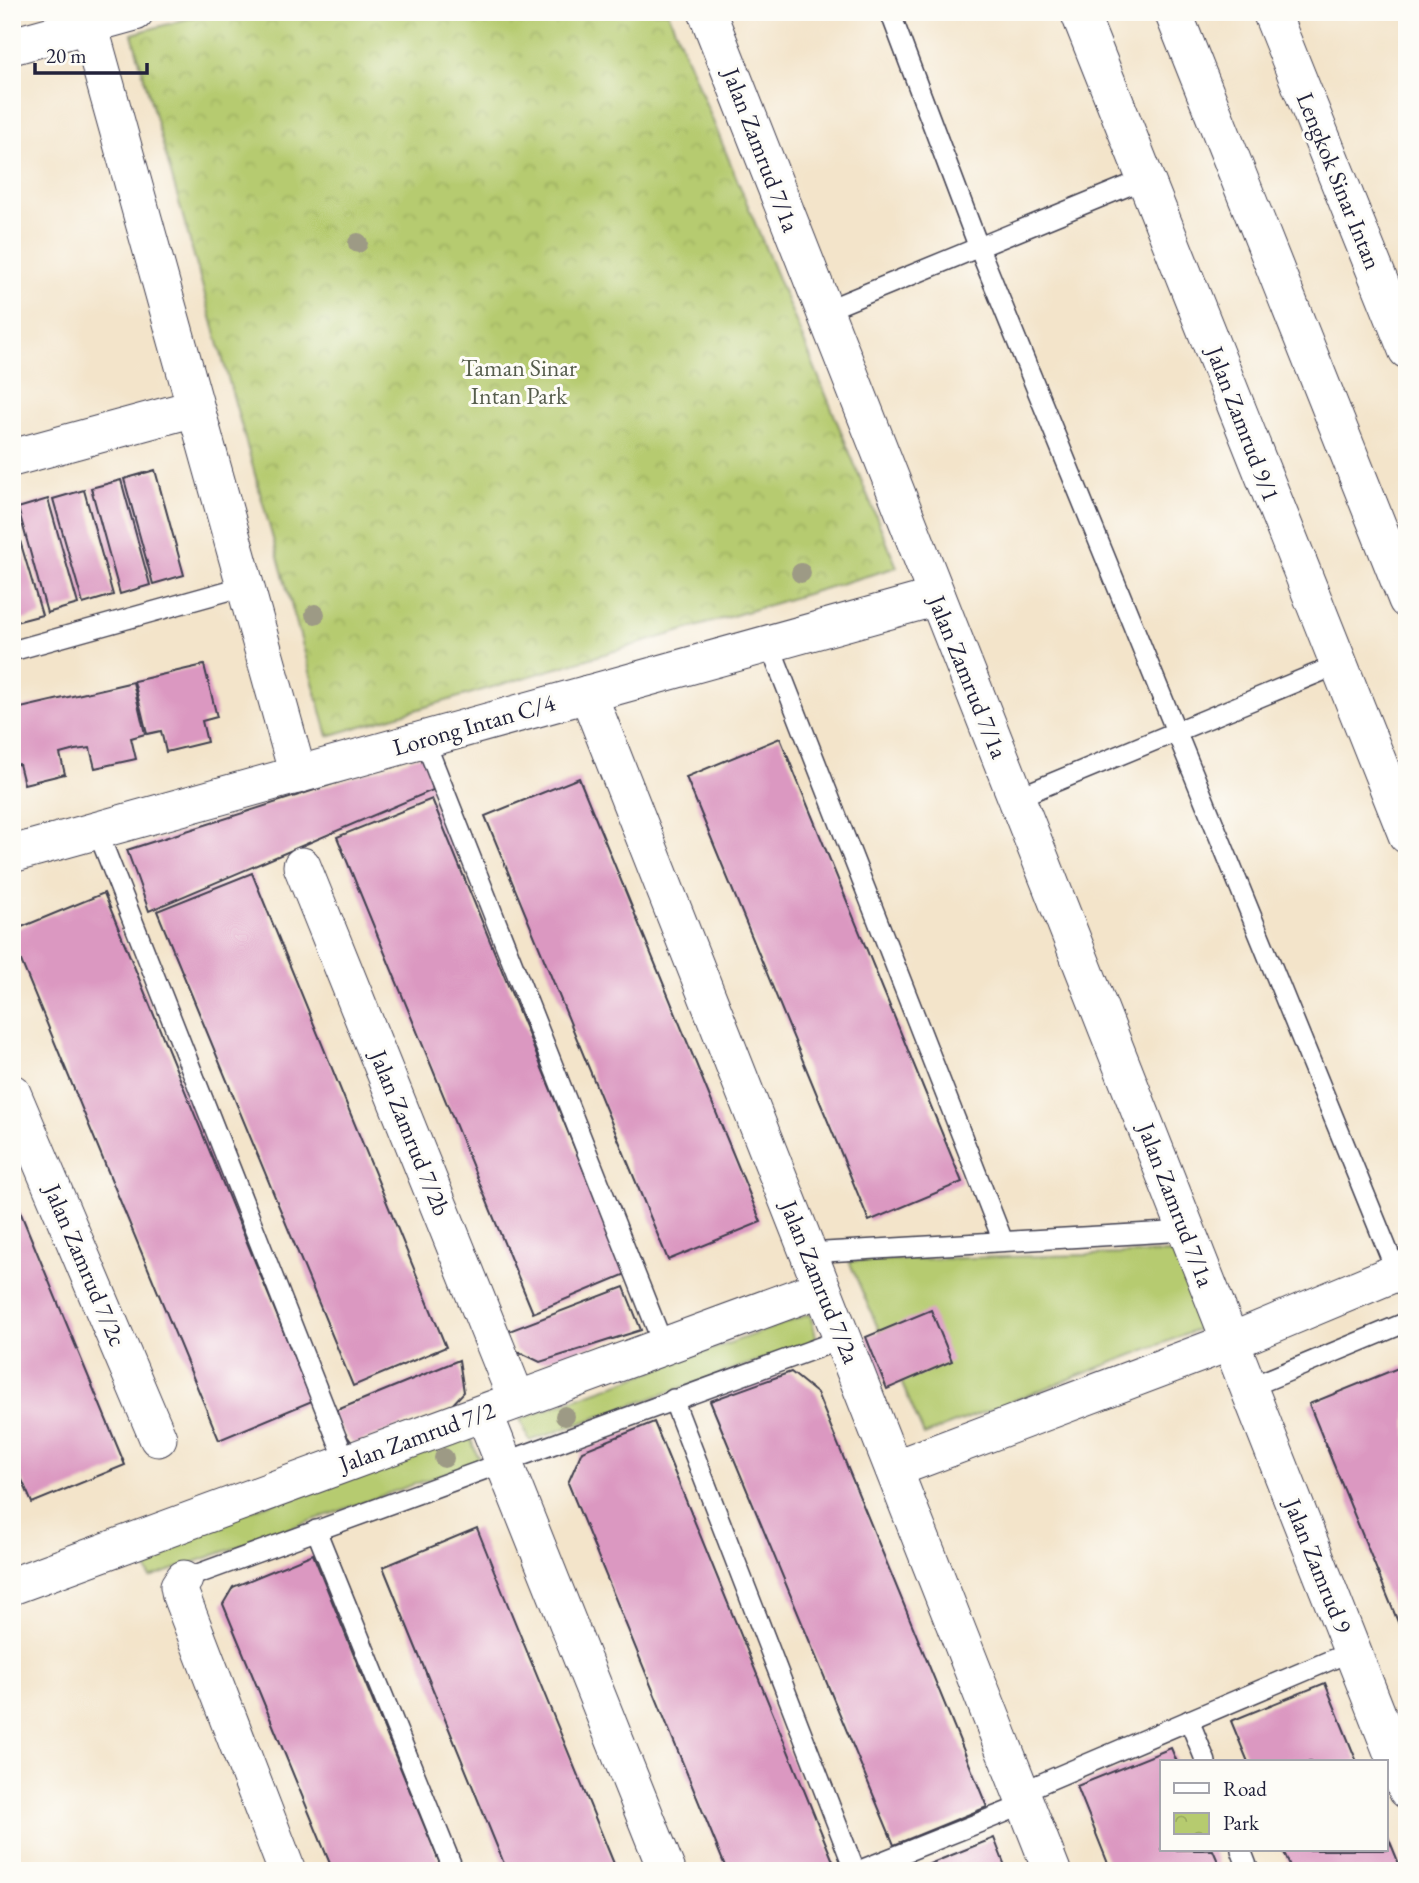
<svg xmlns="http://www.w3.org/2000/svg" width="1419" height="1883" font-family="'EB Garamond',serif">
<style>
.grass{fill:#b6cb6f;stroke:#6c7655;stroke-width:2}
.park{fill:url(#park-crowns);stroke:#6c7655;stroke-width:2}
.building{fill:#db98c1}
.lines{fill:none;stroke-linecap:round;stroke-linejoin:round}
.lane-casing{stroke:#413f50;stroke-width:22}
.street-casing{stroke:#413f50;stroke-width:39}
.lane{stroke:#fff;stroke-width:19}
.street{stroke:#fff;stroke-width:37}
.tree{fill:#9d9a85}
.labels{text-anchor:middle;stroke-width:6;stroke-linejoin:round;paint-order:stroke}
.street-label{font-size:24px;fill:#22223b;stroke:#fdfcf7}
.park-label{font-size:24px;fill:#565d4d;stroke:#fdfcf7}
</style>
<defs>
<pattern id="park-crowns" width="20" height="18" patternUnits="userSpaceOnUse" patternTransform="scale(1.75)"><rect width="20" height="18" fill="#b6cb6f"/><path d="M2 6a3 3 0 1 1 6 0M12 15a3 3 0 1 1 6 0" fill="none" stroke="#9cae61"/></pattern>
</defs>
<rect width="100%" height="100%" fill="#fdfcf7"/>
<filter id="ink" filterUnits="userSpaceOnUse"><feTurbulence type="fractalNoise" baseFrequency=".0143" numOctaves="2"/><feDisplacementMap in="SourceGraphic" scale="14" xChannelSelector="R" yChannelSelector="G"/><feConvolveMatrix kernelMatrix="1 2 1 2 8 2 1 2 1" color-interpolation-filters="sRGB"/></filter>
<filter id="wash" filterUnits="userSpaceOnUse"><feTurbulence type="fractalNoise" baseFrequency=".00686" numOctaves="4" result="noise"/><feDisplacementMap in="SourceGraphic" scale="28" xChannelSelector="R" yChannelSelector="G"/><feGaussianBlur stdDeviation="1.57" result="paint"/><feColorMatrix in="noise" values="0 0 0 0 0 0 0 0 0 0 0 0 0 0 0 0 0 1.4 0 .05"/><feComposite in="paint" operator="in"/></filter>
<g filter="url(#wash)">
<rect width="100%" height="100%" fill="#f3e4ca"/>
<g class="grass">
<polygon points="1172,1253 1218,1322 924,1435 849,1261"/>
<polygon points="810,1314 817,1340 530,1441 520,1419"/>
<polygon points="468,1433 480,1461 150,1578 140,1550"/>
</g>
<polygon class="park" points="212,12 668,12 897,567 328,736 132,34"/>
<g id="blocks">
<g class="building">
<polygon points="155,470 184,575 153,584 124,479"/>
<polygon points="121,480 150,585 120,594 91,488"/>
<polygon points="84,490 113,595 83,604 53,499"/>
<polygon points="48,499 78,604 47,613 18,508"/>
<polygon points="12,514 42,615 12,623"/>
<polygon points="204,665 217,717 202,721 207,742 166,752 161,731 147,734 134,681"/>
<polygon points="133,682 145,734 131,738 136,759 95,768 90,748 75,750 60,754 65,774 24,784 19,764 12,765 12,710"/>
<polygon points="780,738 962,1182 869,1221 686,777"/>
<polygon points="424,755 433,790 149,911 127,850"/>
<polygon points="579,778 761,1222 668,1260 485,816"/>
<polygon points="432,799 626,1274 533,1313 337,837"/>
<polygon points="252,873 446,1347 353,1386 157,911"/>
<polygon points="104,893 312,1401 219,1440 12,939 12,931"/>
<polygon points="12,1192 125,1465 32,1503 12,1457"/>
<polygon points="624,1287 641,1330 540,1362 515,1350 509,1331"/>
<polygon points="931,1310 952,1361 887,1389 866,1337"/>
<polygon points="459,1360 464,1392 452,1405 353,1444 330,1413"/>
<polygon points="1403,1366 1407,1374 1407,1644 1309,1404"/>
<polygon points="791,1372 817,1393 987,1807 894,1845 710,1401"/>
<polygon points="654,1422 835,1866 824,1871 727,1871 568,1483 582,1451"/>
<polygon points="477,1528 503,1593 617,1871 507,1871 409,1631 383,1567"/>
<polygon points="313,1554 364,1680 443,1871 333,1871 270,1718 223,1604 233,1587"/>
<polygon points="1325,1683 1357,1762 1248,1762 1231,1721"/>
<polygon points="1171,1748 1177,1762 1162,1762 1162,1850 1213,1850 1222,1871 1111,1871 1077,1786"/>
<polygon points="1386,1832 1402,1871 1292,1871 1283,1850 1386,1850"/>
<polygon points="994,1838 1007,1871 912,1871"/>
</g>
</g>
</g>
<g filter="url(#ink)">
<use href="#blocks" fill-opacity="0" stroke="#413f50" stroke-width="2"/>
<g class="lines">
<g class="lane-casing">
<g id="lane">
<polyline points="890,12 979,248 1397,1273"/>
<polyline points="824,311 1147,178"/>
<polyline points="769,643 1003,1241"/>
<polyline points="12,651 245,586"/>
<polyline points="424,739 664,1347"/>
<polyline points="1016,798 1337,665"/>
<polyline points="97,830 346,1462"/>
<polyline points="808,1253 1186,1231"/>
<polyline points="1248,1388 1407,1322"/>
<polyline points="673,1399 855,1871"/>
<polyline points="316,1530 454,1871"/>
<polyline points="184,1579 842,1339"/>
<polyline points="1189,1720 1206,1762"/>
<polyline points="1021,1792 1352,1651"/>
<polyline points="1241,1850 1249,1871"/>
<polyline points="858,1871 1026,1804"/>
</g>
</g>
<g class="street-casing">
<g id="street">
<polyline points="707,12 1407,1790"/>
<polyline points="1079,12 1407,835"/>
<polyline points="1173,12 1407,600"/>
<polyline points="1271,12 1407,350"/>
<polyline points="89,25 298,775"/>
<polyline points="12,46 135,12"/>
<polyline points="12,458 195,408"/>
<polyline points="588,694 1052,1871"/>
<polyline points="12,854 937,597"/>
<polyline points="302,866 517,1400"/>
<polyline points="12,1093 158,1438"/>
<polyline points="484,1413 667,1871"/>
<polyline points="894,1469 1230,1342 1407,1268"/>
<polyline points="184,1579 179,1586 181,1596 287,1871"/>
<polyline points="12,1586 822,1288"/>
</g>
</g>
<use href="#lane" class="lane"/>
<use href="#street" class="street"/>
</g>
<g class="tree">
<circle cx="358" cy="243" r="10"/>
<circle cx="801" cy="573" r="10"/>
<circle cx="315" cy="614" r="10"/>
<circle cx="565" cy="1416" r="10"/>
<circle cx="444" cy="1458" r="10"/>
</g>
</g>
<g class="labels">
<g class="street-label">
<text transform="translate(761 150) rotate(69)" y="8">Jalan Zamrud 7/1a</text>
<text transform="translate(1339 181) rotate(68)" y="8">Lengkok Sinar Intan</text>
<text transform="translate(1243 424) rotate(69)" y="8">Jalan Zamrud 9/1</text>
<text transform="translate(968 677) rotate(68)" y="8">Jalan Zamrud 7/1a</text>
<text transform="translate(474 725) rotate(-16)" y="8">Lorong Intan C/4</text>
<text transform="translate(410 1133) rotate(68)" y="8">Jalan Zamrud 7/2b</text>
<text transform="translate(1176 1205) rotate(69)" y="8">Jalan Zamrud 7/1a</text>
<text transform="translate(85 1265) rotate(67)" y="8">Jalan Zamrud 7/2c</text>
<text transform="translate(820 1282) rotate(68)" y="8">Jalan Zamrud 7/2a</text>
<text transform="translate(417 1437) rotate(-20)" y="8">Jalan Zamrud 7/2</text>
<text transform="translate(1318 1566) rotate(68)" y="8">Jalan Zamrud 9</text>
</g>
<g class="park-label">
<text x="519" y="376">Taman Sinar<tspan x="519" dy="28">Intan Park</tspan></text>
</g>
</g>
<rect width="1419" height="1883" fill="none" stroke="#fdfcf7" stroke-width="42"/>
<rect x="1160" y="1760" width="228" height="91" fill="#fdfcf7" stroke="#a5a5ac" stroke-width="2"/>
<rect x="1174" y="1783" width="35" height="10" fill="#ffffff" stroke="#a5a5ac" stroke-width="2"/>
<text x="1223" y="1796" font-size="21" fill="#22223b">Road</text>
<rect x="1174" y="1813" width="35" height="21" fill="url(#park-crowns)" stroke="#a5a5ac" stroke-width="2"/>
<text x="1223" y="1830" font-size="21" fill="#22223b">Park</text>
<path d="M35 63v10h112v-10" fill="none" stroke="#22223b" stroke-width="3.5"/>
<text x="46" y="63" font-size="21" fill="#22223b" stroke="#fdfcf7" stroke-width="5" paint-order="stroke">20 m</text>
</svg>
